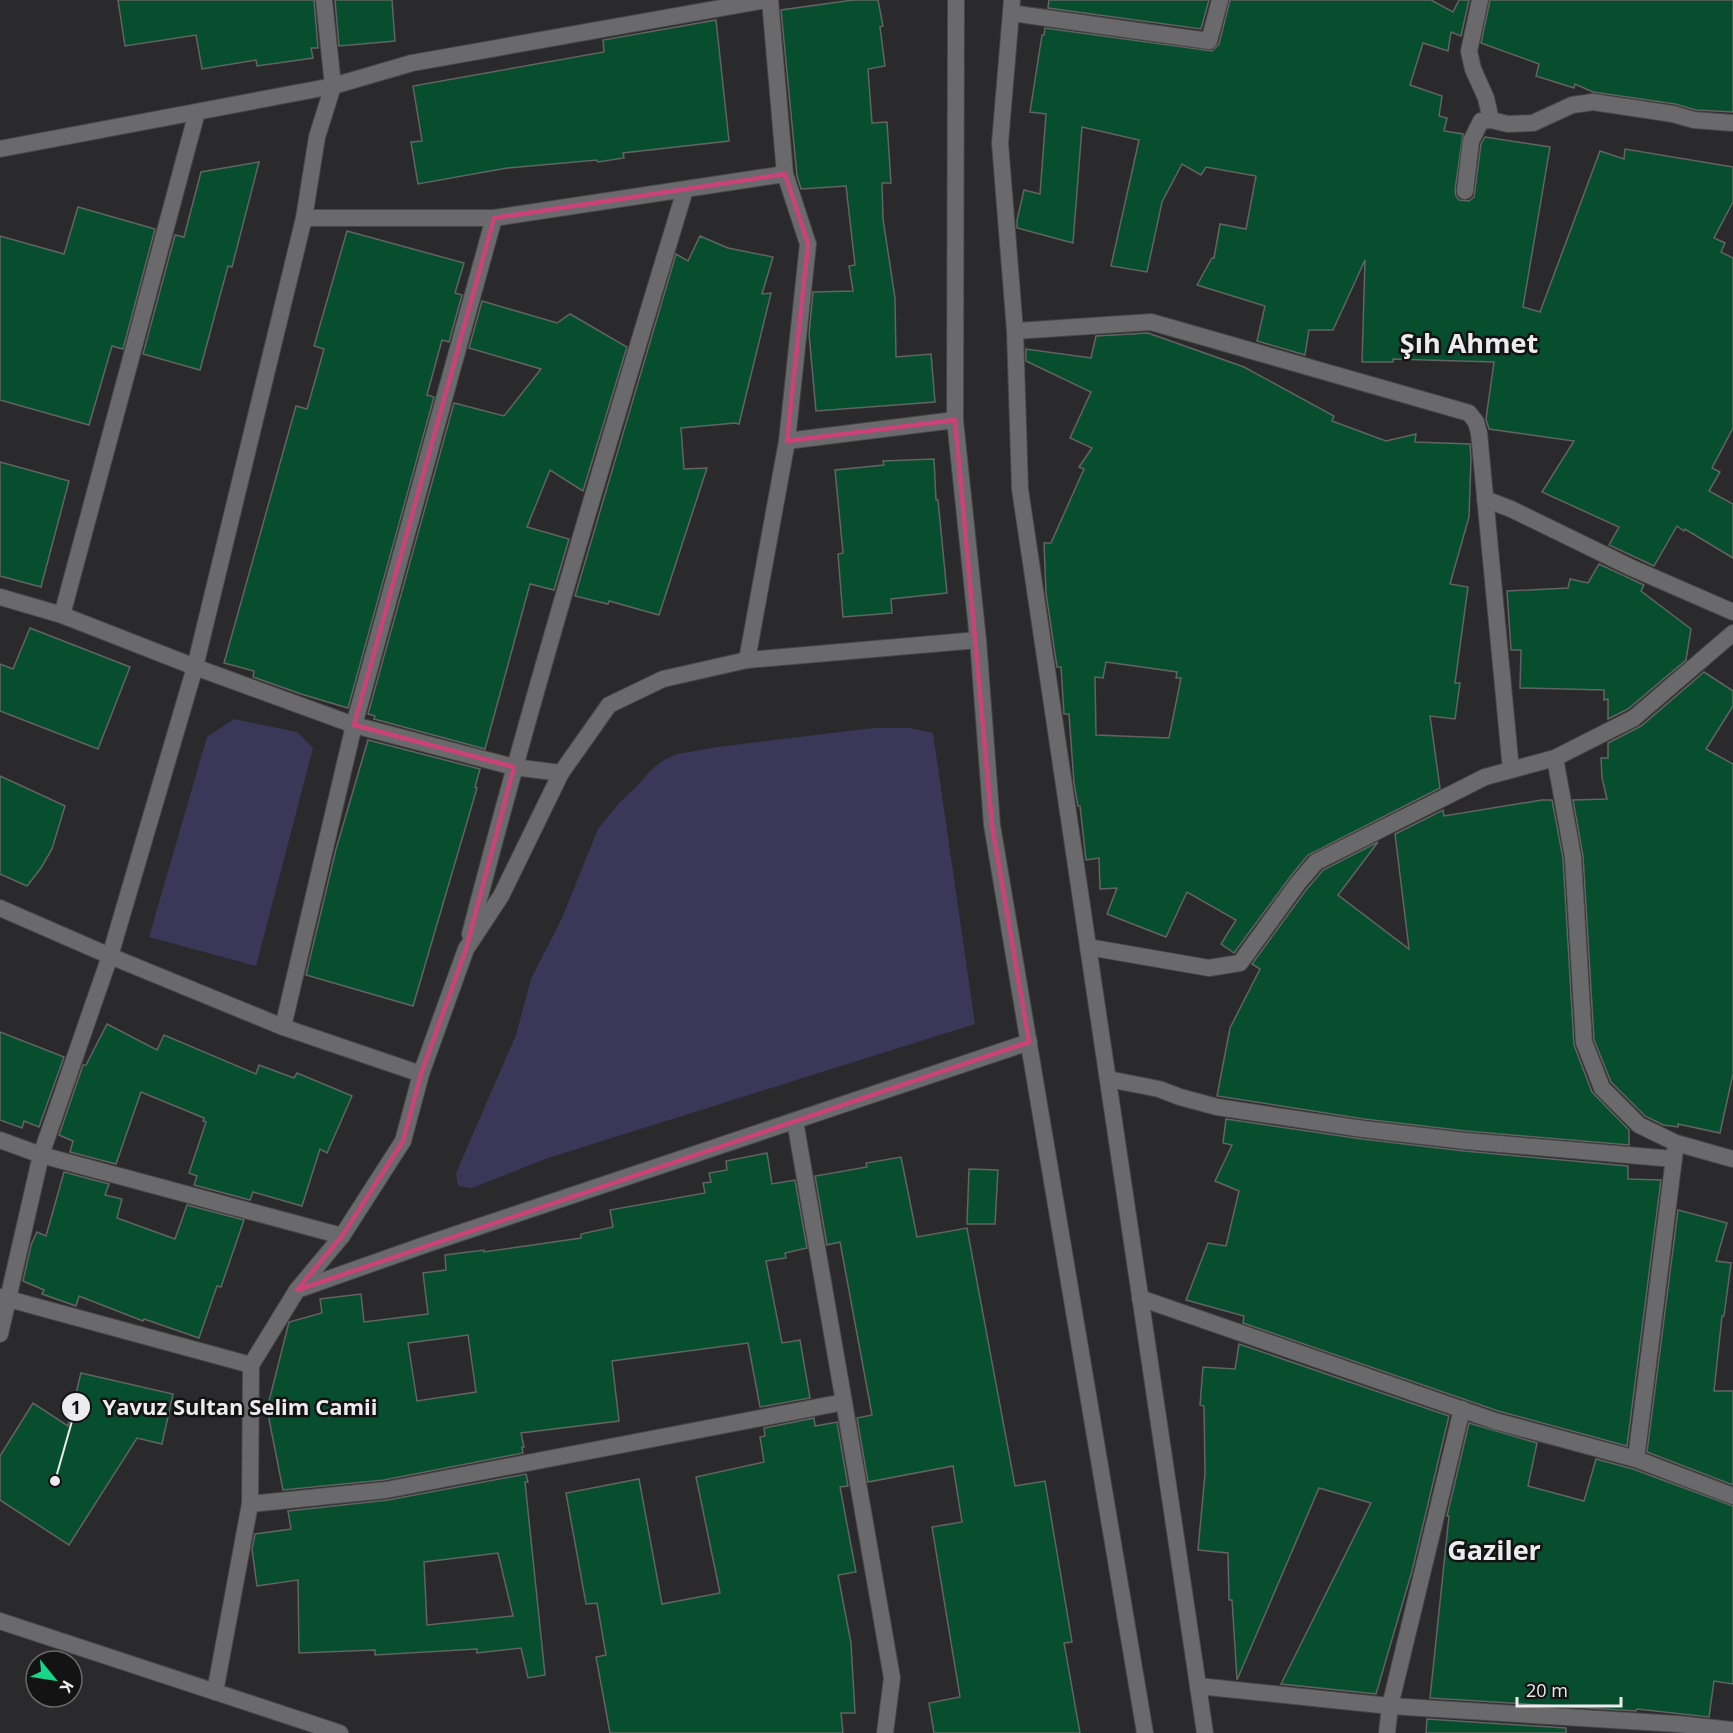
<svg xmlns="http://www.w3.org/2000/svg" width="1733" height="1733" font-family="'Open Sans',sans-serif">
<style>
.green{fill:#3a3759}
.building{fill:#074e2f;stroke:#616462;stroke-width:1.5;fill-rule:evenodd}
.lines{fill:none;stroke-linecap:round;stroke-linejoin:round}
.minor-casing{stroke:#474749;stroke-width:18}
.tertiary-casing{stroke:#474749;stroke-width:18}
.secondary-casing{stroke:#474749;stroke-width:18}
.minor{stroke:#6a6a6c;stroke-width:16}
.tertiary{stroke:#6a6a6c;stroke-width:16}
.secondary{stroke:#6a6a6c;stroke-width:16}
.marked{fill:none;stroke:#ca4278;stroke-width:4.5;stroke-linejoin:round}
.labels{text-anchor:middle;stroke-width:5;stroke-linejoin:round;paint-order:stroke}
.district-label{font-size:27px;font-weight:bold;fill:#ececee;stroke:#131314}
.leader{fill:none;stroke:#ececee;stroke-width:2}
.callout-dot{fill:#ececee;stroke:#131314;stroke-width:2}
.mark-label{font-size:18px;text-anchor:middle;font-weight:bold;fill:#111}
.callout-label{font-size:22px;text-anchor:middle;font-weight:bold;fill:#ececee;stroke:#131314;stroke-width:5;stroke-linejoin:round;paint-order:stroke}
</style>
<rect width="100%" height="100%" fill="#2a2a2c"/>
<g class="green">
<polygon points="234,719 297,732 313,748 256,966 149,937 207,737"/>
<polygon points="873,728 909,728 933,733 975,1024 548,1158 472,1188 458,1186 456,1173 516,1035 531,979 562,918 598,829 619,803 636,787 651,770 664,760 677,754 718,747"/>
</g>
<g class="building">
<polygon points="118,0 314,0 318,48 311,48 313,58 257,66 256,60 202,69 196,35 125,46"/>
<polygon points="335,0 392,0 395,41 339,46"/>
<polygon points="853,0 878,0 883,26 880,27 885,66 868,69 872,123 887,122 891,183 882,183 883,219 895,298 896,357 931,354 935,402 816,411 809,334 813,292 853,291 849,266 855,265 846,186 801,189 797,176 781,10"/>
<polygon points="1049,0 1209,0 1201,29 1048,8"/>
<polygon points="1230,0 1431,0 1453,12 1459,0 1469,0 1461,36 1451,32 1448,51 1423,43 1410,85 1442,96 1439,116 1447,118 1444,131 1463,134 1455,190 1456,196 1459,200 1469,201 1474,197 1481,144 1485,137 1550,147 1523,307 1540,312 1600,151 1624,159 1625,149 1733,167 1733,202 1714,238 1725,243 1721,252 1733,258 1733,428 1712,468 1720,472 1709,491 1733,504 1733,558 1685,529 1684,531 1677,526 1654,566 1609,545 1619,527 1542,492 1574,441 1489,429 1486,419 1494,362 1393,359 1393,362 1362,362 1365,260 1333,330 1309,330 1305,355 1257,341 1265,306 1197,285 1212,258 1214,258 1220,224 1246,229 1256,176 1206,167 1201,175 1182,164 1162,202 1147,272 1111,266 1139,140 1082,127 1073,243 1017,228 1017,220 1024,190 1040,194 1046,114 1030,112 1042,35 1044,35 1045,28 1212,51 1219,44"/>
<polygon points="1490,0 1733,0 1733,112 1696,110 1675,104 1593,92 1575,84 1574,88 1536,76 1539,64 1481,43"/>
<polygon points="716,20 729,141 623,153 624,158 598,162 597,160 507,168 418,184 411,142 422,141 413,86 604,52 603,40"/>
<polygon points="259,162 232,267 228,266 200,370 143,354 175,235 184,237 201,172"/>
<polygon points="78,207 155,229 123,349 112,346 89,425 0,400 0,236 64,254"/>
<polygon points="347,231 464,263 455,293 462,295 449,342 442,340 427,395 434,397 348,708 301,694 253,677 254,671 224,663 296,406 307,409 324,349 314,346"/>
<polygon points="700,236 728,248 773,257 762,294 771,293 739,424 735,423 681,428 684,469 707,468 659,615 609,601 608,604 575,596 676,254 688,261"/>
<polygon points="482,301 557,323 570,314 627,347 583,491 550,470 527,527 569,539 554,590 530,584 485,749 374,719 375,716 368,714 454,403 504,416 541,369 469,348"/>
<path d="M1148 333 1244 367 1334 416 1332 421 1386 441 1416 434 1415 442 1470 444 1471 459 1469 517 1450 584 1468 587 1455 683H1460L1455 719 1430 716 1440 788 1308 855 1290 877 1234 953 1221 944 1236 920 1187 892 1166 937 1107 914 1117 888 1100 889 1099 858 1086 860 1080 806H1078L1074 783 1069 714H1064L1061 667H1057L1046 593 1044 543H1051L1084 469 1079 467 1092 448 1070 438 1091 392 1026 361V349L1091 358 1096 336ZM1106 662 1177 672 1176 678H1181L1169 738 1096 735 1095 677 1103 678Z"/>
<polygon points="934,459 936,500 938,500 947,593 891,599 892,613 843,617 838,554 843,553 835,470 884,465 883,461"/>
<polygon points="0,462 69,481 41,587 0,576"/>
<polygon points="1599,564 1644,585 1641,591 1691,629 1686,660 1628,709 1608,719 1608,699 1604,700 1604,690 1520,688 1521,650 1511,650 1507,591 1568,588 1570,579 1588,583"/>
<polygon points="30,628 130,667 98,749 0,711 0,664 13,669"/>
<polygon points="1704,672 1733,691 1733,706 1706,749 1733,764 1733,1074 1720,1133 1678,1124 1678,1127 1663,1125 1645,1116 1611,1082 1594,1040 1583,856 1573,800 1607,799 1602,778 1601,758 1608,758 1608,743 1641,726"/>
<polygon points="368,740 480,769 475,787 477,788 413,1006 306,975 336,849"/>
<polygon points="0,776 65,806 52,849 41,868 27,886 0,874"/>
<polygon points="1542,800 1552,800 1563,858 1574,1045 1592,1092 1629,1130 1629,1145 1466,1131 1364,1119 1217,1096 1230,1028 1260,969 1252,964 1306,890 1323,870 1378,842 1338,895 1409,949 1395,834 1443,810 1444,816"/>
<polygon points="107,1024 157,1050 164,1035 256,1074 259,1065 294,1078 297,1073 352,1096 327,1153 320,1149 302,1206 253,1192 250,1200 194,1185 197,1176 189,1173 206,1122 203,1121 204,1118 141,1092 116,1164 70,1152 73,1141 59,1135 83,1065 86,1065"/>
<polygon points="0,1032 64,1057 39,1127 24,1121 22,1128 0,1120"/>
<polygon points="1226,1119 1362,1139 1464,1151 1628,1166 1628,1179 1661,1180 1627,1446 1498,1411 1243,1323 1244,1316 1186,1300 1208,1243 1226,1246 1239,1191 1215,1181 1232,1145 1223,1143"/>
<path d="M767 1153 772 1184 795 1180 807 1248 785 1253 786 1258 766 1261 782 1343 800 1340 810 1398 760 1407 748 1343 612 1361 619 1421 521 1433 524 1447H522L523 1453 384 1480 283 1490 267 1409 289 1322 322 1313 320 1299 361 1294 364 1322 428 1314 423 1273 446 1270 445 1255 484 1250V1252L581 1238V1234L613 1227 610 1210 705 1193 703 1183 711 1182 709 1173 727 1170 726 1161ZM468 1335 476 1392 417 1401 408 1343Z"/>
<polygon points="901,1157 917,1237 967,1228 1015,1486 1045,1481 1072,1642 1064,1643 1080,1733 934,1733 929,1703 960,1697 932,1527 962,1522 953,1466 868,1482 857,1418 872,1415 840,1242 827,1245 815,1176 867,1167 866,1163"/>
<polygon points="969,1169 998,1170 995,1224 967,1224"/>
<polygon points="64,1172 109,1184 105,1195 122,1199 117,1218 175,1239 187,1205 244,1220 221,1287 217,1286 199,1338 144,1319 143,1321 79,1296 76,1306 42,1294 44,1290 23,1281 31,1245 37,1232 46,1236"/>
<polygon points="1678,1210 1727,1223 1716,1261 1731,1263 1724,1316 1722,1316 1714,1391 1733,1391 1733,1485 1647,1452"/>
<polygon points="1239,1344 1449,1416 1412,1571 1376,1694 1281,1684 1371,1503 1319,1488 1237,1680 1232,1600 1229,1600 1228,1553 1198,1550 1205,1474 1204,1406 1200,1405 1203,1367 1235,1369"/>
<polygon points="81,1373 173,1394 162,1444 137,1438 69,1545 0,1500 0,1456 33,1403 68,1426"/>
<polygon points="814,1418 815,1426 837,1422 848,1486 840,1487 856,1572 838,1575 851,1643 855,1713 841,1713 843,1733 610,1733 596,1657 606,1655 597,1603 586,1604 566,1493 639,1479 662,1604 720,1593 696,1477 764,1462 760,1437 765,1436 764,1428"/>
<polygon points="1469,1423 1537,1443 1528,1486 1584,1501 1596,1459 1633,1469 1733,1506 1733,1684 1714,1681 1709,1717 1637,1709 1636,1711 1430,1698 1449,1516 1447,1516"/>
<path d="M526 1474 528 1482H525L545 1675 528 1678 521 1648 477 1653V1649L375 1655V1650L299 1653 298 1580 257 1586 252 1549 255 1534 291 1529 288 1511 388 1500ZM498 1553 513 1616 427 1625 424 1562Z"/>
<polygon points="1427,1719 1566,1728 1566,1733 1426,1733"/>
</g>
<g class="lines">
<g class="minor-casing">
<g id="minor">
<polyline points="1480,0 1469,51 1473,69 1486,98 1491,120"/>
<polyline points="1011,13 1209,41 1220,0"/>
<polyline points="0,149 333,86 412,63 766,0"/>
<polyline points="1465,191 1471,141 1481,121 1491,120 1508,124 1533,123 1572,105 1593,102 1673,114 1694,120 1733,123"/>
<polyline points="304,218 494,218 785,174"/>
<polyline points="1015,331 1151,322 1469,413 1476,422 1479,433 1511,770"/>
<polyline points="787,441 955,420"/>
<polyline points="1485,499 1511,509 1632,568 1733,612"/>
<polyline points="0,597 62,615 195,667 354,725 514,767 561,773"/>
<polyline points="62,615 197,112"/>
<polyline points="747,660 787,441 808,244 785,174 770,0"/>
<polyline points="1555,758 1573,857 1584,1042 1602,1088 1639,1125 1676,1143 1733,1159"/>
<polyline points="0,908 110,956 283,1027 421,1074"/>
<path d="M470 934C535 684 610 437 685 190"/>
<polyline points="1088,947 1209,968 1240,963 1298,883 1316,862 1485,777 1555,758 1634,718 1733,633"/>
<polyline points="283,1027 354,725 494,218"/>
<polyline points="1108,1079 1159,1089 1180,1097 1217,1107 1363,1129 1465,1141 1674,1159"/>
<polyline points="795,1121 892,1678 885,1733"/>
<polyline points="0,1140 41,1155 342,1236"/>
<polyline points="297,1290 430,1243 1029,1042"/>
<polyline points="1,1297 251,1365"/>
<polyline points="1140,1298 1495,1421 1636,1459 1733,1496"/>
<polyline points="0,1334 41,1155 110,956 195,667 304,218 317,137 333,86 324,0"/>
<polyline points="1636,1459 1675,1150"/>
<polyline points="250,1504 386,1490 844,1402"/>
<polyline points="1198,1686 1390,1706 1678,1724 1733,1730"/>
<polyline points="215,1692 250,1504 251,1365 297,1290 342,1236 403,1141 421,1074 466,949 501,896 561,773 609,705 663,679 747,660 978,640"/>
<polyline points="1387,1733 1390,1706 1462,1409"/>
</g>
</g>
<g class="tertiary-casing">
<polyline id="tertiary" points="0,1621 340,1733"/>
</g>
<g class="secondary-casing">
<g id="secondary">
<polyline points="956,0 955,420 978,640 992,825 1145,1733"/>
<polyline points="1012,0 1000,143 1015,331 1020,489 1205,1733"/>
</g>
</g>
<use href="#minor" class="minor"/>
<use href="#tertiary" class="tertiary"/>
<use href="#secondary" class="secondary"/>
</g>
<path class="marked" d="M785 174 808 244 787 441 955 420 992 825 1029 1042 297 1290 342 1236 403 1141 421 1074 466 949 514 767 354 725 494 218Z"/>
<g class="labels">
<g class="district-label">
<text x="1469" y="353">Şıh Ahmet</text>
<text x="1494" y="1560">Gaziler</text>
</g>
</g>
<path class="leader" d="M55 1481L76 1407"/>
<g class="callout-dot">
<circle cx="55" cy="1481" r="6"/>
<circle cx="76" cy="1407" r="15"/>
</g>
<g class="mark-label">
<text x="76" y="1414">1</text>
</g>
<g class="callout-label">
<text x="240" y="1415">Yavuz Sultan Selim Camii</text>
</g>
<g transform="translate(54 1679) rotate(120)"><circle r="28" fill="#131314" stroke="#6a6a6b" stroke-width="1.5"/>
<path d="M0-4.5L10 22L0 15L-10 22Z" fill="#15d989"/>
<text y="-9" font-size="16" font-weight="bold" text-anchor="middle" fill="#ececee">K</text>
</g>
<path d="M1517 1697v9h104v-9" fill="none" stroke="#ececee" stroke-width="3"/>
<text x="1526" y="1697" font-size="18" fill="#ececee" stroke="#131314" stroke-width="4.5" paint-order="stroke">20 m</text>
</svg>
